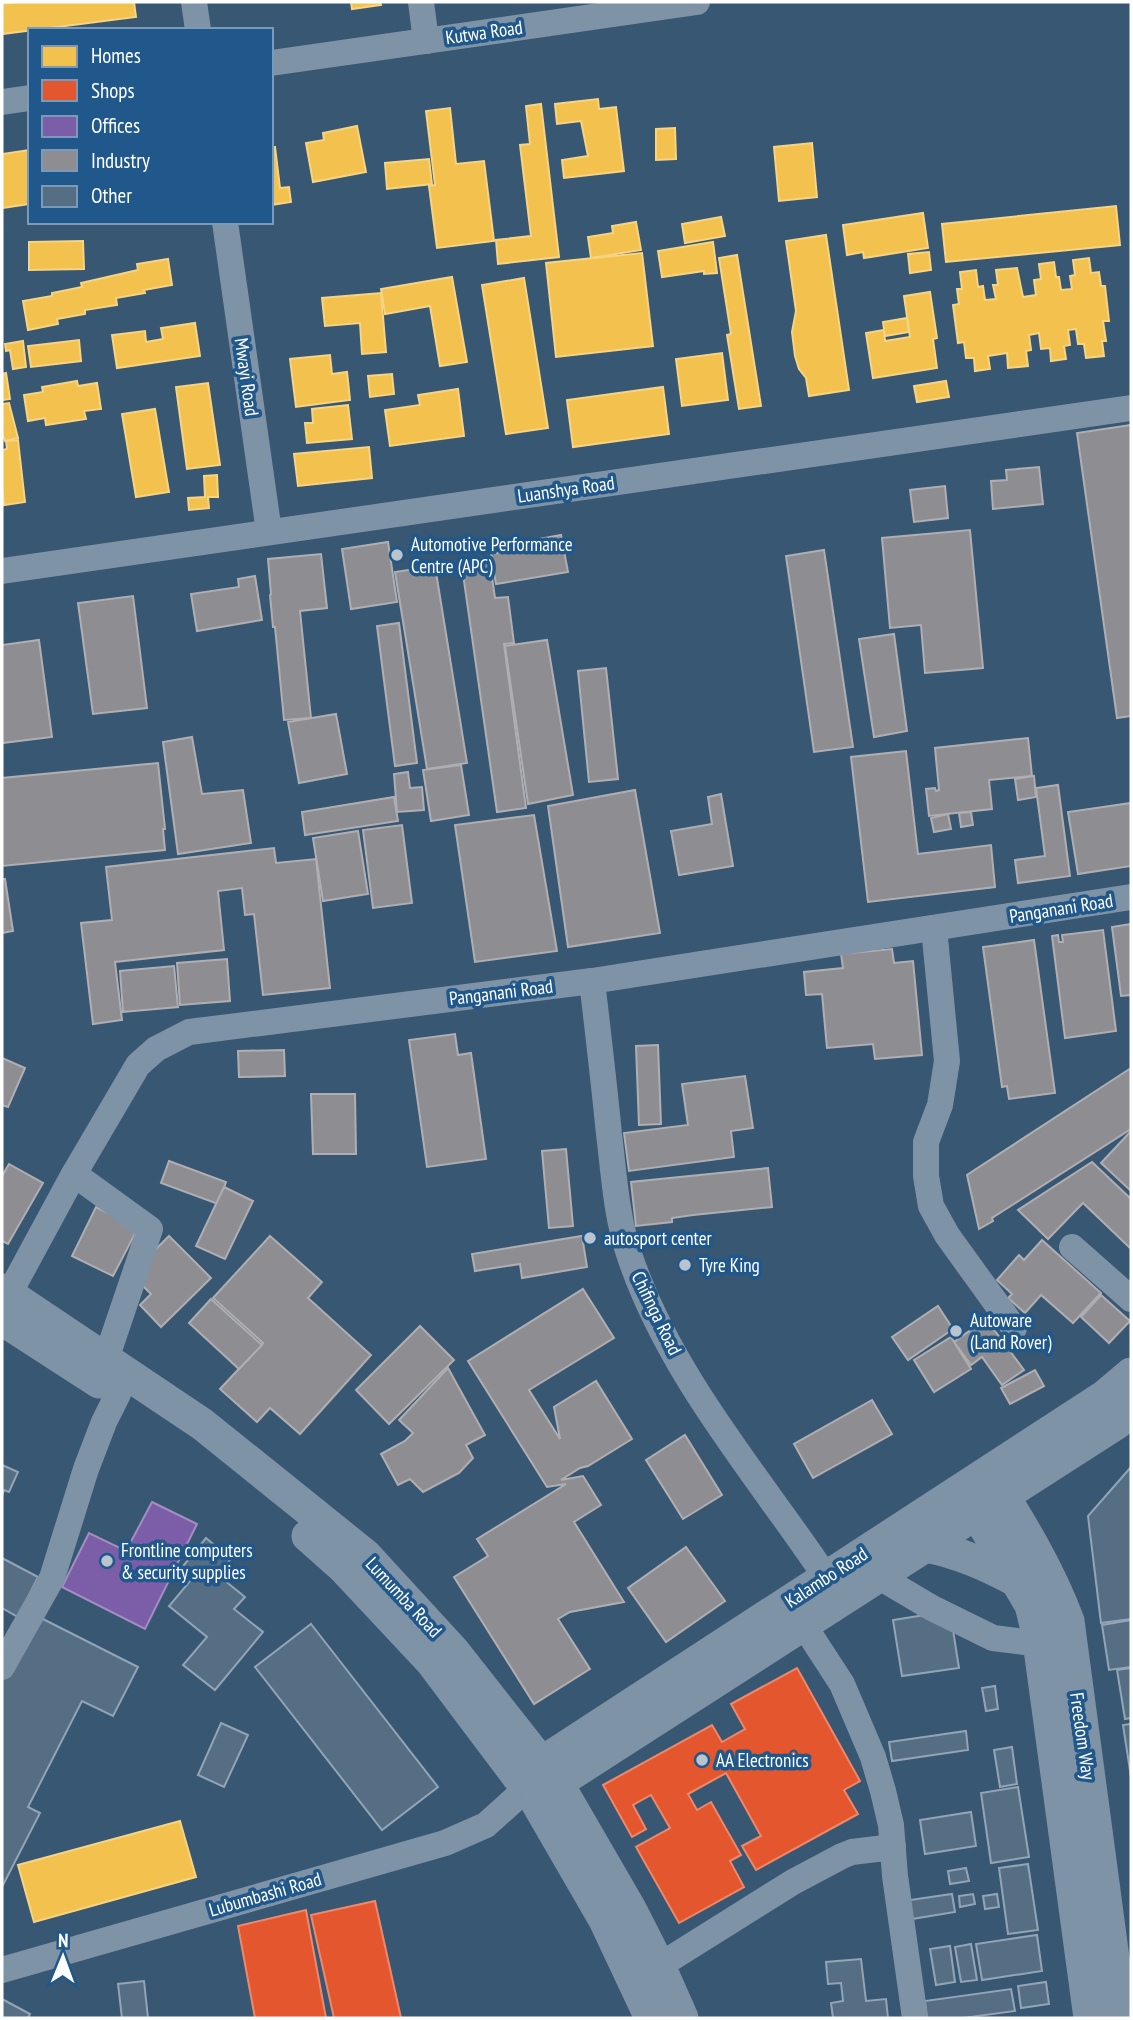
<svg xmlns="http://www.w3.org/2000/svg" width="1133" height="2020" font-family="'PT Sans Narrow',sans-serif">
<style>
.homes{fill:#f2c14e;stroke:#f6d483;stroke-width:2}
.shops{fill:#e4572e;stroke:#ec896d;stroke-width:2}
.offices{fill:#7b5ea7;stroke:#a38ec1;stroke-width:2}
.industry{fill:#8d8d92;stroke:#afafb3;stroke-width:2}
.building{fill:#566e84;stroke:#93a5b5;stroke-width:2}
.lines{fill:none;stroke-linecap:round;stroke-linejoin:round}
.minor{stroke:#7f93a7;stroke-width:26}
.major{stroke:#7e93a5;stroke-width:33}
.poi-dot{fill:#b9c4ce;stroke:#20588b;stroke-width:2.5}
.labels{text-anchor:middle;stroke-width:7;stroke-linejoin:round;paint-order:stroke}
.street-label{font-size:19px;fill:#fff;stroke:#20588b}
.poi-label{font-size:19px;fill:#fff;stroke:#20588b;text-anchor:start}
</style>
<rect width="100%" height="100%" fill="#385772"/>
<g class="homes">
<polygon points="18,2 134,2 136,17 2,34 2,4"/>
<polygon points="351,2 380,2 381,5 352,9"/>
<polygon points="598,99 599,109 616,107 624,171 564,178 562,160 588,156 581,121 557,124 555,104"/>
<polygon points="541,104 559,257 498,264 496,240 531,236 520,145 530,144 526,106"/>
<polygon points="450,108 456,164 484,161 494,241 437,248 429,186 435,185 426,111"/>
<polygon points="357,126 366,172 313,182 306,143 324,140 323,133"/>
<polygon points="675,128 676,159 656,160 656,129"/>
<polygon points="812,143 817,197 779,201 774,147"/>
<polygon points="271,147 275,147 280,188 289,187 291,202 271,205"/>
<polygon points="30,150 30,204 2,208 2,154"/>
<polygon points="429,159 432,184 387,189 385,163"/>
<polygon points="1116,206 1120,245 946,262 942,224"/>
<polygon points="923,213 928,248 864,258 863,252 847,255 843,225"/>
<polygon points="721,217 725,236 685,243 682,224"/>
<polygon points="636,222 641,250 591,258 588,237 613,233 612,226"/>
<polygon points="826,235 849,390 809,396 806,378 799,369 795,356 792,332 796,311 786,241"/>
<polygon points="83,241 84,269 29,270 29,242"/>
<polygon points="713,242 717,273 704,274 704,271 662,277 658,251"/>
<polygon points="929,252 931,270 910,273 908,254"/>
<polygon points="642,253 653,346 556,357 546,263"/>
<polygon points="737,255 761,406 739,409 727,335 731,334 719,258"/>
<polygon points="1089,258 1091,273 1099,272 1101,286 1105,286 1109,321 1103,321 1106,341 1102,341 1104,356 1086,358 1084,344 1078,344 1076,329 1068,330 1070,345 1064,346 1066,359 1051,361 1050,348 1041,349 1039,333 1029,335 1031,350 1026,351 1028,366 1008,368 1007,353 988,356 990,369 975,371 974,358 966,358 964,342 958,343 953,305 959,304 957,289 962,289 960,272 976,270 978,287 983,286 985,300 996,299 993,285 998,285 996,270 1017,268 1023,297 1036,295 1034,280 1041,279 1039,264 1054,262 1056,277 1059,277 1061,290 1072,289 1070,276 1075,275 1073,260"/>
<polygon points="168,259 172,285 144,290 145,293 116,298 117,305 85,310 85,314 57,319 58,324 28,330 23,301 52,296 52,293 82,287 81,283 138,270 137,264"/>
<polygon points="452,277 467,362 440,366 430,306 385,314 381,289"/>
<polygon points="524,278 548,428 506,434 482,285"/>
<polygon points="930,292 937,338 933,339 937,368 873,378 866,333 884,330 885,341 910,337 904,296"/>
<polygon points="381,293 386,352 362,354 360,323 325,326 322,298"/>
<polygon points="907,318 909,332 885,336 883,322"/>
<polygon points="195,323 200,356 117,368 112,335 145,331 146,342 163,339 161,328"/>
<polygon points="79,340 81,361 31,367 28,346"/>
<polygon points="23,341 26,367 13,369 10,350 6,351 5,344"/>
<polygon points="722,353 728,400 682,406 676,359"/>
<polygon points="330,355 332,374 347,372 350,400 296,407 290,359"/>
<polygon points="6,373 10,399 2,400 2,374"/>
<polygon points="392,374 394,394 370,397 368,376"/>
<polygon points="77,381 78,386 97,383 101,409 84,411 86,419 46,425 45,418 28,421 24,395 43,392 42,387"/>
<polygon points="946,381 949,397 917,402 914,386"/>
<polygon points="208,383 220,465 187,469 176,387"/>
<polygon points="663,387 669,434 573,447 567,400"/>
<polygon points="458,389 464,436 390,446 385,410 420,405 418,395"/>
<polygon points="9,403 18,438 5,441 2,433 2,404"/>
<polygon points="348,405 352,439 307,443 305,423 313,423 312,409"/>
<polygon points="155,409 169,492 136,497 122,414"/>
<polygon points="18,440 25,502 4,505 2,486 2,450 7,449 6,441"/>
<polygon points="369,447 372,478 298,486 294,454"/>
<polygon points="217,475 218,497 208,497 209,508 189,510 188,498 205,497 204,476"/>
<polygon points="180,1821 196,1877 34,1922 18,1865"/>
</g>
<g class="shops">
<polygon points="797,1668 860,1781 844,1790 858,1814 756,1870 742,1846 761,1836 726,1773 688,1794 697,1810 711,1802 741,1855 730,1861 744,1887 679,1923 636,1847 670,1828 651,1795 633,1805 646,1829 632,1837 603,1785 712,1725 722,1742 745,1729 731,1704"/>
<polygon points="375,1901 401,2018 334,2018 311,1915"/>
<polygon points="306,1910 326,2018 255,2018 238,1926"/>
</g>
<polygon class="offices" points="152,1502 197,1524 145,1629 62,1587 89,1533 126,1551"/>
<g class="industry">
<polygon points="1131,425 1131,716 1117,718 1077,433"/>
<polygon points="1039,467 1043,504 993,509 991,481 1007,480 1006,470"/>
<polygon points="945,486 948,518 914,522 910,490"/>
<polygon points="970,530 983,668 925,673 921,625 890,628 882,538"/>
<polygon points="561,535 568,572 496,584 491,554 529,548 528,541"/>
<polygon points="388,542 397,602 351,609 342,549"/>
<polygon points="824,550 853,747 814,752 786,556"/>
<polygon points="321,554 327,608 300,611 311,718 284,720 275,627 273,627 270,595 271,594 268,559"/>
<polygon points="489,557 495,598 508,597 514,643 504,644 526,808 497,812 461,560"/>
<polygon points="435,566 467,763 427,769 395,572"/>
<polygon points="255,576 262,620 197,631 191,594 239,587 238,579"/>
<polygon points="133,596 147,708 93,714 78,603"/>
<polygon points="399,623 417,763 395,766 377,626"/>
<polygon points="894,634 907,731 874,737 859,639"/>
<polygon points="39,640 52,737 2,743 2,645"/>
<polygon points="547,640 573,795 528,804 505,646"/>
<polygon points="606,668 618,779 589,782 578,671"/>
<polygon points="336,714 347,774 299,783 288,722"/>
<polygon points="192,737 202,794 243,790 251,843 178,854 163,742"/>
<polygon points="1028,738 1032,776 989,780 992,809 929,816 926,789 935,788 936,791 939,790 935,748"/>
<polygon points="906,751 918,854 991,845 995,887 868,902 851,757"/>
<polygon points="158,763 165,829 163,829 165,850 2,866 2,778"/>
<polygon points="461,765 469,815 431,821 423,770"/>
<polygon points="408,772 410,788 422,787 424,810 397,812 394,774"/>
<polygon points="1034,776 1036,797 1018,800 1015,779"/>
<polygon points="1058,785 1070,876 1018,883 1015,860 1045,856 1036,788"/>
<polygon points="635,790 660,933 568,947 548,806"/>
<polygon points="721,794 733,866 679,875 671,831 712,824 708,797"/>
<polygon points="394,797 398,821 305,835 302,812"/>
<polygon points="1131,803 1131,866 1078,874 1068,812"/>
<polygon points="971,812 973,825 961,827 959,813"/>
<polygon points="948,814 951,829 934,832 931,818"/>
<polygon points="534,815 557,951 475,962 455,825"/>
<polygon points="402,825 412,903 373,908 363,830"/>
<polygon points="358,831 368,894 323,901 313,838"/>
<polygon points="274,848 276,863 316,859 330,988 263,995 254,914 245,915 242,888 218,891 224,950 115,962 122,1020 93,1024 81,923 112,920 106,867"/>
<polygon points="2,879 5,879 13,931 2,933"/>
<polygon points="1131,924 1131,995 1121,996 1112,927"/>
<polygon points="1103,930 1116,1031 1065,1038 1052,936 1058,935 1059,942 1063,942 1062,935"/>
<polygon points="1034,940 1055,1093 1009,1099 1007,1086 1002,1087 983,947"/>
<polygon points="892,949 894,963 913,961 922,1055 875,1059 873,1044 827,1048 822,994 806,995 804,972 843,968 841,954"/>
<polygon points="227,959 230,1001 180,1005 177,963"/>
<polygon points="174,966 178,1007 123,1012 120,971"/>
<polygon points="455,1034 458,1055 471,1053 486,1159 427,1167 409,1040"/>
<polygon points="658,1045 661,1124 639,1125 636,1046"/>
<polygon points="284,1050 285,1076 239,1077 238,1051"/>
<polygon points="2,1058 25,1068 8,1107 2,1105"/>
<polygon points="1131,1068 1131,1129 992,1218 993,1221 979,1229 967,1175"/>
<polygon points="745,1076 753,1128 731,1131 734,1157 629,1171 624,1133 688,1125 682,1084"/>
<polygon points="311,1094 355,1094 356,1154 313,1154"/>
<polygon points="1131,1131 1131,1191 1101,1163"/>
<polygon points="566,1149 573,1226 549,1228 542,1151"/>
<polygon points="169,1161 226,1182 218,1204 161,1183"/>
<polygon points="1092,1162 1131,1199 1131,1249 1083,1203 1048,1239 1018,1210"/>
<polygon points="9,1164 43,1183 8,1244 2,1241 2,1176"/>
<polygon points="768,1168 772,1207 693,1215 672,1218 672,1222 636,1226 631,1182"/>
<polygon points="224,1187 253,1201 225,1259 196,1246"/>
<polygon points="96,1207 138,1228 113,1276 72,1256"/>
<polygon points="169,1236 211,1278 161,1327 140,1305 151,1294 131,1274"/>
<polygon points="270,1236 322,1282 308,1298 371,1355 300,1434 270,1408 257,1422 220,1389 263,1343 213,1298"/>
<polygon points="582,1236 587,1267 522,1278 520,1264 475,1271 472,1254"/>
<polygon points="1042,1240 1101,1293 1073,1323 1041,1295 1025,1313 1008,1298 1012,1294 997,1280 1019,1255 1024,1260"/>
<polygon points="583,1289 614,1338 529,1390 560,1439 554,1407 596,1381 632,1439 588,1466 580,1468 561,1480 583,1476 601,1505 574,1522 624,1602 570,1612 558,1619 590,1669 534,1704 454,1577 488,1556 477,1539 566,1484 547,1487 468,1361"/>
<polygon points="1101,1295 1130,1321 1109,1343 1081,1317"/>
<polygon points="211,1299 262,1345 239,1369 189,1323"/>
<polygon points="938,1306 953,1329 908,1360 892,1337"/>
<polygon points="986,1319 1024,1370 1002,1385 982,1357 971,1365 954,1342"/>
<polygon points="420,1326 454,1360 389,1424 356,1390"/>
<polygon points="951,1337 971,1369 934,1392 914,1360"/>
<polygon points="448,1368 485,1435 466,1445 473,1458 459,1473 423,1492 410,1479 398,1485 381,1454 405,1441 413,1433 399,1420"/>
<polygon points="1035,1370 1044,1386 1010,1404 1001,1388"/>
<polygon points="872,1400 892,1434 813,1478 794,1444"/>
<polygon points="685,1435 722,1495 683,1519 646,1460"/>
<polygon points="686,1547 725,1601 666,1642 628,1588"/>
</g>
<g class="building">
<polygon points="2,1465 18,1472 9,1492 4,1490 2,1496"/>
<polygon points="1131,1467 1131,1619 1101,1623 1088,1516"/>
<polygon points="206,1538 231,1559 218,1575 245,1597 234,1609 263,1632 215,1690 183,1665 207,1637 169,1606 191,1580 179,1571"/>
<polygon points="2,1558 38,1577 18,1617 2,1608"/>
<polygon points="950,1611 959,1668 902,1676 893,1620"/>
<polygon points="33,1614 138,1667 113,1716 82,1701 28,1807 40,1813 2,1887 2,1675"/>
<polygon points="1131,1620 1131,1667 1109,1670 1102,1625"/>
<polygon points="311,1624 438,1787 382,1830 255,1667"/>
<polygon points="1131,1668 1131,1718 1125,1719 1117,1670"/>
<polygon points="995,1686 998,1709 986,1711 982,1688"/>
<polygon points="221,1723 248,1735 224,1787 198,1775"/>
<polygon points="1131,1724 1131,1777 1123,1725"/>
<polygon points="966,1731 968,1750 892,1761 889,1742"/>
<polygon points="1012,1747 1017,1784 1000,1787 994,1750"/>
<polygon points="1018,1787 1029,1857 991,1863 981,1793"/>
<polygon points="971,1812 976,1846 925,1854 920,1820"/>
<polygon points="1028,1864 1038,1930 1008,1934 999,1868"/>
<polygon points="966,1868 969,1881 950,1884 948,1871"/>
<polygon points="952,1894 955,1912 912,1919 910,1900"/>
<polygon points="973,1894 975,1904 960,1907 959,1896"/>
<polygon points="997,1894 999,1907 985,1909 983,1896"/>
<polygon points="1037,1935 1042,1971 982,1980 976,1944"/>
<polygon points="971,1944 977,1980 961,1982 955,1947"/>
<polygon points="950,1946 955,1982 936,1985 930,1949"/>
<polygon points="861,1959 866,2001 886,1999 888,2018 833,2018 831,2003 843,2001 841,1983 828,1984 826,1962"/>
<polygon points="144,1981 148,2018 122,2018 118,1984"/>
<polygon points="1046,1982 1049,2004 1021,2008 1018,1986"/>
<polygon points="1011,1989 1015,2011 963,2018 927,2018 925,2001"/>
<polygon points="2,1999 30,2014 28,2018 2,2018"/>
</g>
<g class="lines">
<g class="minor">
<polyline points="194,2 198,30"/>
<polyline points="421,2 426,41"/>
<polyline points="271,63 697,2"/>
<polyline points="2,102 30,98"/>
<polyline points="225,222 269,532"/>
<polyline points="2,571 1131,408"/>
<polyline points="934,928 947,1061 940,1105 926,1142 926,1176 931,1206 947,1235 1014,1328"/>
<path d="M592 981C598 1032 604 1083 609 1134 614 1174 616 1215 629 1254 671 1380 764 1482 836 1592"/>
<polyline points="74,1174 150,1229 106,1359"/>
<polyline points="1072,1247 1131,1299"/>
<polyline points="2,1307 74,1174 138,1065 156,1049 189,1032 592,981 1131,897"/>
<polyline points="878,1576 932,1608 993,1638 1040,1644"/>
<polyline points="803,1624 842,1684 873,1757 883,1791 891,1825 895,1876 915,2018"/>
<polyline points="2,1667 52,1578 86,1469 104,1422 118,1394"/>
<polyline points="659,1966 793,1882 842,1856 852,1852 893,1847"/>
<polyline points="2,1970 445,1843 486,1825 517,1797"/>
</g>
<g class="major">
<polyline points="2,1290 202,1424 365,1555 454,1652 557,1783 630,1909 659,1966 682,2018"/>
<polyline points="2,1319 99,1382"/>
<path d="M991 1477C1020 1522 1049 1570 1068 1621L1121 2018"/>
<polyline points="965,1493 1031,1605 1038,1634 1090,2018"/>
<polyline points="308,1536 344,1568 432,1662 535,1799 605,1920 651,2018"/>
<path d="M925 1546C959 1552 989 1566 1019 1582"/>
<polyline points="523,1775 1105,1396 1131,1374"/>
<polyline points="538,1797 557,1783 1118,1422 1131,1410"/>
</g>
</g>
<g class="poi-dot">
<circle cx="397" cy="555" r="7"/>
<circle cx="590" cy="1238" r="7"/>
<circle cx="685" cy="1265" r="7"/>
<circle cx="956" cy="1331" r="7"/>
<circle cx="107" cy="1561" r="7"/>
<circle cx="702" cy="1760" r="7"/>
</g>
<g class="labels">
<g class="street-label">
<text transform="translate(484 32) rotate(-8)" y="7">Kutwa Road</text>
<text transform="translate(247 377) rotate(82)" y="7">Mwayi Road</text>
<text transform="translate(566 489) rotate(-8)" y="7">Luanshya Road</text>
<text transform="translate(1061 908) rotate(-9)" y="7">Panganani Road</text>
<text transform="translate(501 992) rotate(-7)" y="7">Panganani Road</text>
<text transform="translate(657 1313) rotate(64)" y="7">Chifinga Road</text>
<text transform="translate(826 1577) rotate(-33)" y="7">Kalambo Road</text>
<text transform="translate(404 1597) rotate(47)" y="7">Lumumba Road</text>
<text transform="translate(1083 1736) rotate(82)" y="7">Freedom Way</text>
<text transform="translate(265 1894) rotate(-16)" y="7">Lubumbashi Road</text>
</g>
<g class="poi-label">
<text x="411" y="551">Automotive Performance<tspan x="411" dy="22">Centre (APC)</tspan></text>
<text x="604" y="1245">autosport center</text>
<text x="699" y="1272">Tyre King</text>
<text x="970" y="1327">Autoware<tspan x="970" dy="22">(Land Rover)</tspan></text>
<text x="121" y="1557">Frontline computers<tspan x="121" dy="22">&amp; security supplies</tspan></text>
<text x="716" y="1767">AA Electronics</text>
</g>
</g>
<rect width="1133" height="2020" fill="none" stroke="#ffffff" stroke-width="7"/>
<rect x="28" y="28" width="245" height="196" fill="#20588b" stroke="#799bb9" stroke-width="2"/>
<rect x="42" y="46" width="35" height="21" fill="#f2c14e" stroke="#799bb9" stroke-width="2"/>
<text x="91" y="63" font-size="21" fill="#ffffff">Homes</text>
<rect x="42" y="80" width="35" height="21" fill="#e4572e" stroke="#799bb9" stroke-width="2"/>
<text x="91" y="98" font-size="21" fill="#ffffff">Shops</text>
<rect x="42" y="116" width="35" height="21" fill="#7b5ea7" stroke="#799bb9" stroke-width="2"/>
<text x="91" y="133" font-size="21" fill="#ffffff">Offices</text>
<rect x="42" y="150" width="35" height="21" fill="#8d8d92" stroke="#799bb9" stroke-width="2"/>
<text x="91" y="168" font-size="21" fill="#ffffff">Industry</text>
<rect x="42" y="186" width="35" height="21" fill="#566e84" stroke="#799bb9" stroke-width="2"/>
<text x="91" y="203" font-size="21" fill="#ffffff">Other</text>
<g transform="translate(63 1957) rotate(1)" stroke="#20588b" stroke-width="5" paint-order="stroke">
<path d="M0-5L12 26L0 18L-12 26Z" fill="#ffffff"/>
<text y="-10" font-size="19" font-weight="bold" text-anchor="middle" fill="#ffffff">N</text>
</g>
</svg>
